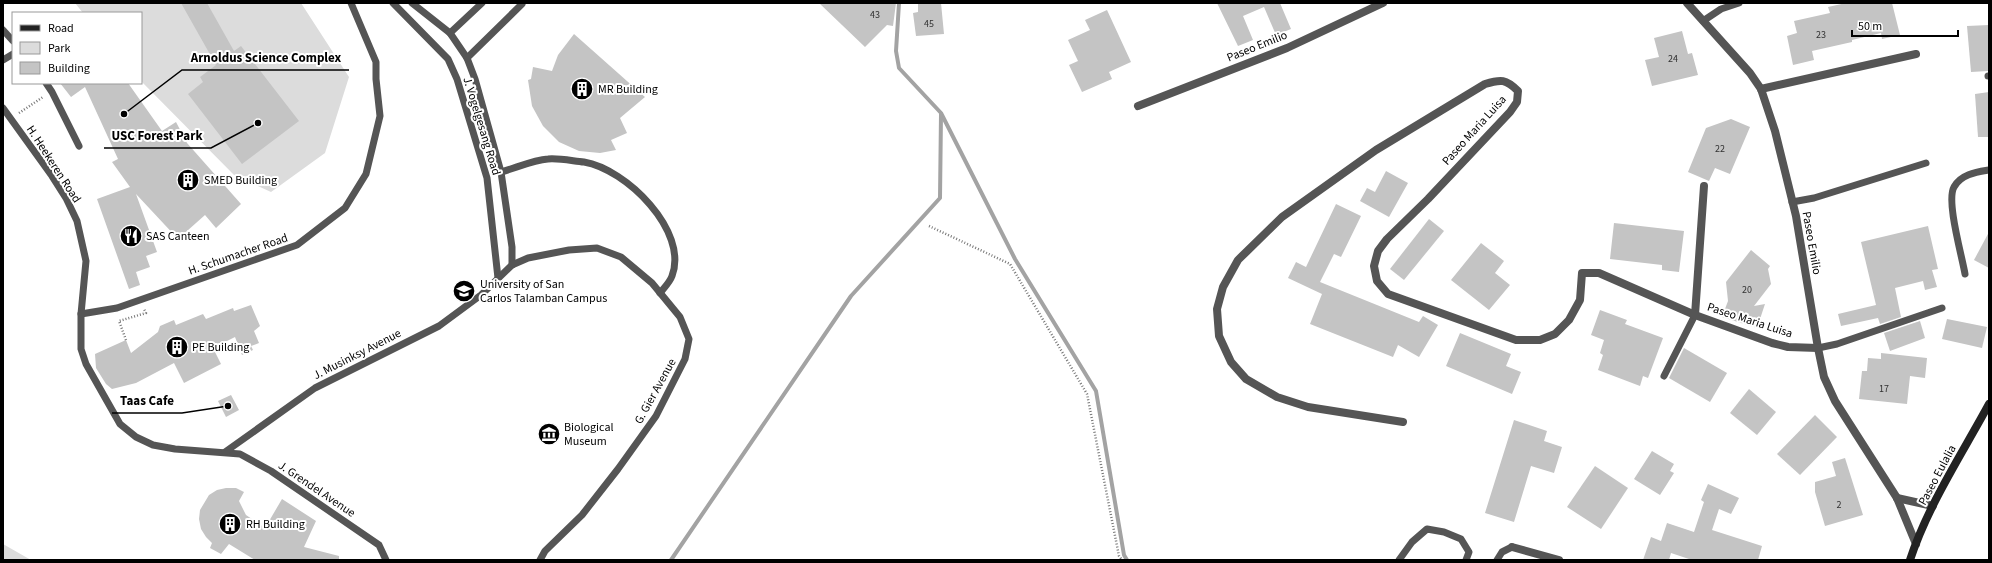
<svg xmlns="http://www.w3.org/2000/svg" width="1992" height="563" font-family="'Source Sans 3',sans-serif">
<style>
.green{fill:#dcdcdc}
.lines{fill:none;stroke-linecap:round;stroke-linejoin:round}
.stream{stroke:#a3a3a3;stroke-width:4}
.building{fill:#c4c4c4}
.path{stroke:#777;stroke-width:2.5;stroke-dasharray:1 2;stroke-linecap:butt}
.lane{stroke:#555;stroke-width:7}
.street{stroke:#555;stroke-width:8}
.secondary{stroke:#222;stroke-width:8}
.labels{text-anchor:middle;stroke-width:4;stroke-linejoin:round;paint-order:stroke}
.number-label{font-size:10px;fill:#313131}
.street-label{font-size:12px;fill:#000;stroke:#fff}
.poi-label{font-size:12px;fill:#000;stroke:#fff;text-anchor:start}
.leader{fill:none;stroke:#000;stroke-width:1.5}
.callout-dot{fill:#000;stroke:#fff;stroke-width:1.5}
.callout-label{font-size:13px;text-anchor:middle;font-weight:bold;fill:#000;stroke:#fff;stroke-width:4;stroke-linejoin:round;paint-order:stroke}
</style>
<rect width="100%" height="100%" fill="#fff"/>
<g class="green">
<polygon points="75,3 301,3 349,77 325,153 271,192 234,175 141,81 141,13 83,13"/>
<polygon points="3,544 31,560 3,560"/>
</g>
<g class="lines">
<g class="stream">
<polyline points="899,3 896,51 899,68 941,113 1015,259 1096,391 1124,555 1127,560"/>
<polyline points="671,560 851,296 940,198 941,114"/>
</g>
</g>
<g class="building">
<polygon points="181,3 207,3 234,51 241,46 299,121 242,164 188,94 203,82 200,77 216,65"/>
<polygon points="819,3 896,3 893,26 887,25 865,47"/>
<polygon points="918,3 941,3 944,34 916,36 913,13 918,12"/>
<polygon points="1217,3 1280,3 1291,29 1276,35 1264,7 1243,16 1253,40 1238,46"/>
<polygon points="1846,3 1892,3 1900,35 1882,39 1881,33 1852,40 1852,42 1812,51 1814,60 1793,65 1787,36 1797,33 1794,21 1830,13 1828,7"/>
<polygon points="1107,10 1131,62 1109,72 1112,79 1082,92 1069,65 1078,61 1068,40 1090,30 1085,20"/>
<polygon points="1989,25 1988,71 1971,72 1967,26"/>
<polygon points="1682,31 1688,54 1692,53 1698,75 1652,86 1645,60 1659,57 1654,38"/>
<polygon points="574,34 645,97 620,118 627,133 611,140 616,150 600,153 579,151 559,142 543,126 532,106 528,80 531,79 533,67 552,71 558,55"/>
<polygon points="60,83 128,83 162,131 176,122 187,143 241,204 216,228 205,215 178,239 136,194 157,252 146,256 150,267 136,272 140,285 129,289 97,199 130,187 112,162 118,159 85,87 71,97"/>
<polygon points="1989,92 1989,137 1978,137 1975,94"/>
<polygon points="1731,119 1750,127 1730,174 1715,168 1709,181 1688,172 1706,128"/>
<polygon points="1386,171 1408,183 1389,217 1360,201 1367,188 1375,192"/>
<polygon points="1336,204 1361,216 1341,257 1334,254 1320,282 1419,322 1423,316 1438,325 1419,357 1398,345 1393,357 1310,324 1322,294 1288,278 1296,262 1306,267"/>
<polygon points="1429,219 1444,231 1404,280 1390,269"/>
<polygon points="1614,223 1684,231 1679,272 1662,270 1662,265 1610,259"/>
<polygon points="1928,226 1938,269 1932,270 1937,287 1925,290 1923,281 1895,288 1901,317 1880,324 1878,318 1841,326 1838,314 1876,305 1861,242"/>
<polygon points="1989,232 1989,268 1974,260"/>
<polygon points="1481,243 1504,261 1495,273 1510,285 1489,310 1451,280"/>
<polygon points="1751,250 1770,266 1768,269 1771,284 1754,306 1765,304 1757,328 1722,317 1728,301 1726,282"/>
<polygon points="251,305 260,326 254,331 259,343 251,346 253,350 242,355 235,337 213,348 221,364 184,383 174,363 136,383 112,389 106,384 96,368 95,354 126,340 131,353 158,332 160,326 174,320 176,325 203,314 206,319 233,308 234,311"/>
<polygon points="1600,310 1627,320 1625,324 1663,338 1648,378 1643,376 1640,386 1598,370 1603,355 1600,353 1604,340 1591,335"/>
<polygon points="1947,319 1987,327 1982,348 1942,339"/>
<polygon points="1920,321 1925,338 1890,351 1884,333"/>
<polygon points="1460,333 1511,354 1506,366 1521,372 1512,394 1446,366"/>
<polygon points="1684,348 1727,373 1710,402 1669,378"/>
<polygon points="1881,353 1927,358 1925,378 1910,376 1907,404 1859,399 1862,371 1867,371 1868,358 1881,359"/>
<polygon points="1749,389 1776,412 1757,435 1730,413"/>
<polygon points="231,395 239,410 226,417 218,401"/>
<polygon points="1815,415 1837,437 1800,475 1777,454"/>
<polygon points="1514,420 1547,431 1544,441 1562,447 1554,473 1531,466 1514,522 1485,513"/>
<polygon points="1652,451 1674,464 1670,471 1674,473 1660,495 1634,479"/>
<polygon points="1845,458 1863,515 1825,526 1815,492 1815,482 1836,476 1832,462"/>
<polygon points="1595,466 1628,488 1601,529 1567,507"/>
<polygon points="1708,484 1739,498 1731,514 1719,509 1712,530 1762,546 1758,560 1692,560 1671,553 1669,560 1643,560 1651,537 1661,541 1667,523 1694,532 1704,502 1701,500"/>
<polygon points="226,488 236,488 244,492 239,501 246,515 265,528 282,499 316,521 304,547 339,556 339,560 255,560 229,544 221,554 210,548 212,543 206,537 201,529 199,519 200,510 209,495 217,490"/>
</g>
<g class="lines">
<g class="path">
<polyline points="19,113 43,97"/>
<polyline points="929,226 1010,264 1087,394 1119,556 1122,560"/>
<polyline points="126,340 119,321 146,313 144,309"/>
</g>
<g class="lane">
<polyline points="393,3 448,59 457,79 487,178 498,278"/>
<polyline points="412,3 450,33 467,58 475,79 501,172 512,247 512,265"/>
<polyline points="1703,21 1721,9 1739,3"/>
<polyline points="3,30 13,41"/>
<polyline points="450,33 482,3"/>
<polyline points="467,58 522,4"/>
<polyline points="3,60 13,54"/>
<polyline points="1988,76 1989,76"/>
<polyline points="46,83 52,92 79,146"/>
<polyline points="3,108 52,176 66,198 77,221 86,261 81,314 81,349 86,364 120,424 136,437 153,445 175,449 240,454 271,471 379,545 386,560"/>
<path d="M501 172C516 168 533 160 548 159 559 158 573 161 584 162 626 169 689 231 672 276 670 282 664 288 660 293"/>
<polyline points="1792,202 1814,198 1926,163"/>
<path d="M1965 274C1962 256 1946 201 1954 187 1961 174 1977 172 1989 170"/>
<polyline points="81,314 117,308 297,245 345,208 366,174 380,116 376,79 376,62 351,3"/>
<polyline points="1818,348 1837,344 1942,308"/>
<polyline points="1664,376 1695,315"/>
<polyline points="225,452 315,388 439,326 481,295 512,265 528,258 569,250 597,248 621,257 652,283 680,317 689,339 685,359 656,416 618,469 582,515 545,551 540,560"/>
<polyline points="1399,560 1412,542 1427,529 1444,532 1461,539 1469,552 1466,560"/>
<polyline points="1497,560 1502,552 1512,547"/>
</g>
<g class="street">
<polyline points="1687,3 1750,73 1761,89 1775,131 1796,216 1818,348 1824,377 1835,401 1897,498 1916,544"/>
<polyline points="1761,89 1916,54"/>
<polyline points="1138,106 1287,48 1383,3"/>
<polyline points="1695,315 1704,186"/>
<path d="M1403 422 1308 407 1277 397 1246 379 1231 362 1219 336 1217 309 1223 287 1238 260 1282 217 1376 150 1485 84C1501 79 1506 79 1518 91L1517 102 1510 112 1428 199 1387 239 1378 251 1374 266 1377 281 1388 294 1516 340H1540L1555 334 1569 320 1580 300 1582 273H1599L1695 315 1772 343 1788 347 1818 348"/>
<polyline points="1897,498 1933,506"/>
<polyline points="1512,547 1559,560"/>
</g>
<path class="secondary" d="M1910 560C1928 505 1962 454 1989 404"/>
</g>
<defs>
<g id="building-disc" transform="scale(1.15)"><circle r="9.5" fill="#000" stroke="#fff"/><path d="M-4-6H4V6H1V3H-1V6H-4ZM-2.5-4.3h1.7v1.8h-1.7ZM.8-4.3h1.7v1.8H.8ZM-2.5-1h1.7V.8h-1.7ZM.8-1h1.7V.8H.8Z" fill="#fff"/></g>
<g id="restaurant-disc" transform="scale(1.15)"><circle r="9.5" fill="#000" stroke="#fff"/><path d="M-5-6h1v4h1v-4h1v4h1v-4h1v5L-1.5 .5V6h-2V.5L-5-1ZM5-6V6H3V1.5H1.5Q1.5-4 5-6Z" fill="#fff"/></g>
<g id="university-disc" transform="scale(1.15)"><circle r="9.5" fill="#000" stroke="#fff"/><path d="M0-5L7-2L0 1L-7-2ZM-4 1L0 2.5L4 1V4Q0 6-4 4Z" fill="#fff"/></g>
<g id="museum-disc" transform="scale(1.15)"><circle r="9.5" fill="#000" stroke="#fff"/><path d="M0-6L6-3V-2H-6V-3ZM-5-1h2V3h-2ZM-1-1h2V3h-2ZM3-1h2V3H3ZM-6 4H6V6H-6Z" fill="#fff"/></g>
</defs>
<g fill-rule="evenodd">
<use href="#building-disc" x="582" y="89"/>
<use href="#building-disc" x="188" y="180"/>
<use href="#restaurant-disc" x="131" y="236"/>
<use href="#university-disc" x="464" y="291"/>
<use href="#building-disc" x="177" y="347"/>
<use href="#museum-disc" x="549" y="434"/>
<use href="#building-disc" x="230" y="524"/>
</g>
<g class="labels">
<g class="number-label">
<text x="875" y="18">43</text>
<text x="929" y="27">45</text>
<text x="1821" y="38">23</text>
<text x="1673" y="62">24</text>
<text x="1720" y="152">22</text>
<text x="1747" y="293">20</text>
<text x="1884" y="392">17</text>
<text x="1839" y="508">2</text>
</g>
<g class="street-label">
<text transform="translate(1257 46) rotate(-22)" y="4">Paseo Emilio</text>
<text transform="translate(482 126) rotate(73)" y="4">J. Vogelgesang Road</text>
<text transform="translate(1474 130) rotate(-48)" y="4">Paseo Maria Luisa</text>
<text transform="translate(54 164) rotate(57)" y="4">H. Heekeren Road</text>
<text transform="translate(1812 243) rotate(80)" y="4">Paseo Emilio</text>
<text transform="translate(238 254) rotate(-19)" y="4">H. Schumacher Road</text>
<text transform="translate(1750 320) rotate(18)" y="4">Paseo Maria Luisa</text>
<text transform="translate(357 354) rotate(-27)" y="4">J. Musinksy Avenue</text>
<text transform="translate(655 391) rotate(-61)" y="4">G. Gier Avenue</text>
<text transform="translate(1937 475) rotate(-62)" y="4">Paseo Eulalia</text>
<text transform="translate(317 489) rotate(34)" y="4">J. Grendel Avenue</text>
</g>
<g class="poi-label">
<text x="598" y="93">MR Building</text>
<text x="204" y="184">SMED Building</text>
<text x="146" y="240">SAS Canteen</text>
<text x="480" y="288">University of San<tspan x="480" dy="14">Carlos Talamban Campus</tspan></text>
<text x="192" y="351">PE Building</text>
<text x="564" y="431">Biological<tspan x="564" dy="14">Museum</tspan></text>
<text x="246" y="528">RH Building</text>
</g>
</g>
<path class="leader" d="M124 114L182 70H349M258 123L211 148H104M228 406L182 413H112"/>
<g class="callout-dot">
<circle cx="124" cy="114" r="4"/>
<circle cx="258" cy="123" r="4"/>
<circle cx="228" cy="406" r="4"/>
</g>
<g class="callout-label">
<text x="266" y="62">Arnoldus Science Complex</text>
<text x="157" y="140">USC Forest Park</text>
<text x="147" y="405">Taas Cafe</text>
</g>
<rect width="1992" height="563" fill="none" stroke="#000000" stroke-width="8"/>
<rect x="12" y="12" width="130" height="72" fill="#ffffff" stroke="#999999"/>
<rect x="20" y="25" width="20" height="6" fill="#222222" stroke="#999999"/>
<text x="48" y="32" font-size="12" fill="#000000">Road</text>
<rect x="20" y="42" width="20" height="12" fill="#dcdcdc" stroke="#999999"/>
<text x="48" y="52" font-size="12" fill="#000000">Park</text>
<rect x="20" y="62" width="20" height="12" fill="#c4c4c4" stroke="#999999"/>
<text x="48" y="72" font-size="12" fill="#000000">Building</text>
<path d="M1852 30v6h106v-6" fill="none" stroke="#000000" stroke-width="2"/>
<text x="1858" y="30" font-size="12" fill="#000000" stroke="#ffffff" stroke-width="3" paint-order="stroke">50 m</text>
</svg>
